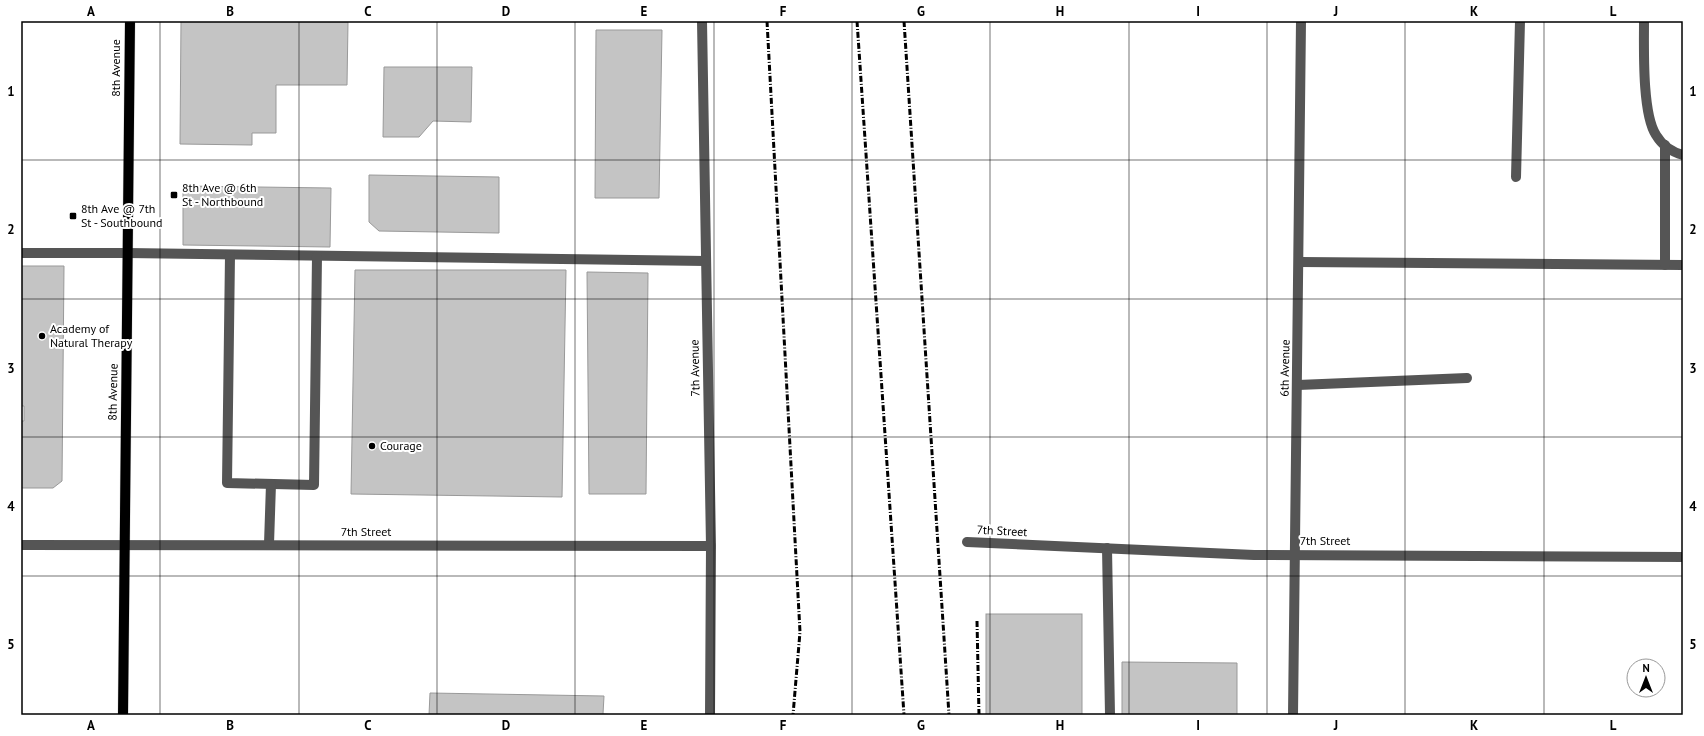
<svg xmlns="http://www.w3.org/2000/svg" width="1704" height="736" font-family="'PT Sans',sans-serif">
<style>
.building{fill:#c4c4c4;stroke:#999}
.lines{fill:none;stroke-linecap:round;stroke-linejoin:round}
.major-casing{stroke:#dbdbdb;stroke-width:11}
.minor{stroke:#555;stroke-width:10}
.major{stroke:#000;stroke-width:10}
.rail{stroke:#000;stroke-width:3;stroke-dasharray:6 2 1 2;stroke-linecap:butt}
.grid{fill:none;stroke:#000;stroke-width:1;stroke-opacity:0.55}
.poi-dot{fill:#000;stroke:#fff;stroke-width:1.5}
.labels{text-anchor:middle;stroke-width:4;stroke-linejoin:round;paint-order:stroke}
.street-label{font-size:12px;fill:#000;stroke:#fff}
.poi-label{font-size:12px;fill:#000;stroke:#fff;text-anchor:start}
.neatline{fill:none;stroke:#000;stroke-width:1.5}
.grid-label{font-size:13px;text-anchor:middle;font-weight:bold;fill:#000}
</style>
<rect width="100%" height="100%" fill="#fff"/>
<g class="building">
<polygon points="181,21 348,22 347,85 276,85 276,133 252,133 252,145 180,144"/>
<polygon points="596,30 662,30 659,198 595,198"/>
<polygon points="384,67 472,67 471,122 433,121 419,137 383,137"/>
<polygon points="369,175 499,177 499,233 379,231 369,222"/>
<polygon points="183,186 331,188 330,247 183,245"/>
<polygon points="21,266 64,266 62,481 53,488 21,488 21,421 24,421 24,406 21,406"/>
<polygon points="355,270 566,270 562,497 351,494"/>
<polygon points="587,272 648,273 646,494 589,494"/>
<rect x="986" y="614" width="96" height="101"/>
<polygon points="1122,662 1237,663 1237,715 1122,715"/>
<polygon points="430,693 604,696 603,714 615,715 429,715"/>
</g>
<g class="lines">
<g class="major-casing">
<polyline id="major" points="123,715 130,21"/>
</g>
<g class="minor">
<polyline points="702,21 711,546 710,715"/>
<path d="M1644 21C1644 48 1642 114 1656 135 1662 145 1672 152 1683 155"/>
<polyline points="1516,177 1520,21"/>
<polyline points="21,253 127,253 706,261"/>
<polyline points="230,255 227,483 314,485 317,256"/>
<polyline points="1300,262 1683,265"/>
<polyline points="1665,265 1665,145"/>
<polyline points="1298,385 1467,378"/>
<polyline points="967,542 1254,555 1683,557"/>
<polyline points="269,544 271,484"/>
<polyline points="21,545 711,546"/>
<polyline points="1107,548 1110,715"/>
<polyline points="1293,715 1301,21"/>
</g>
<use href="#major" class="major"/>
<g class="rail">
<polyline points="767,21 800,632 793,715"/>
<polyline points="857,21 904,715"/>
<polyline points="904,21 949,715"/>
<polyline points="977,621 979,715"/>
</g>
</g>
<path class="grid" d="M160 21V715M299 21V715M437 21V715M575 21V715M714 21V715M852 21V715M990 21V715M1129 21V715M1267 21V715M1405 21V715M1544 21V715M21 160H1683M21 299H1683M21 437H1683M21 576H1683"/>
<g class="poi-dot">
<rect x="170" y="191" width="8" height="8" rx="2"/>
<rect x="69" y="212" width="8" height="8" rx="2"/>
<circle cx="42" cy="336" r="4"/>
<circle cx="372" cy="446" r="4"/>
</g>
<g class="labels">
<g class="street-label">
<text transform="translate(116 68) rotate(-90)" y="4">8th Avenue</text>
<text transform="translate(695 368) rotate(-91)" y="4">7th Avenue</text>
<text transform="translate(1285 368) rotate(-89)" y="4">6th Avenue</text>
<text transform="translate(113 392) rotate(-89)" y="4">8th Avenue</text>
<text transform="translate(1002 531) rotate(3)" y="4">7th Street</text>
<text x="366" y="536">7th Street</text>
<text x="1325" y="545">7th Street</text>
</g>
<g class="poi-label">
<text x="182" y="192">8th Ave @ 6th<tspan x="182" dy="14">St - Northbound</tspan></text>
<text x="81" y="213">8th Ave @ 7th<tspan x="81" dy="14">St - Southbound</tspan></text>
<text x="50" y="333">Academy of<tspan x="50" dy="14">Natural Therapy</tspan></text>
<text x="380" y="450">Courage</text>
</g>
</g>
<rect width="1704" height="736" fill="none" stroke="#ffffff" stroke-width="44"/>
<g transform="translate(1646 678)"><circle r="19" fill="#ffffff" stroke="#999999"/>
<path d="M0-3L7 15L0 10L-7 15Z" fill="#000000"/>
<text y="-6" font-size="11" font-weight="bold" text-anchor="middle" fill="#000000">N</text>
</g>
<rect x="22" y="22" width="1660" height="692" class="neatline"/>
<g class="grid-label">
<text x="91" y="16">A</text>
<text x="230" y="16">B</text>
<text x="368" y="16">C</text>
<text x="506" y="16">D</text>
<text x="644" y="16">E</text>
<text x="783" y="16">F</text>
<text x="921" y="16">G</text>
<text x="1060" y="16">H</text>
<text x="1198" y="16">I</text>
<text x="1336" y="16">J</text>
<text x="1474" y="16">K</text>
<text x="1613" y="16">L</text>
<text x="11" y="96">1</text>
<text x="1693" y="96">1</text>
<text x="11" y="234">2</text>
<text x="1693" y="234">2</text>
<text x="11" y="373">3</text>
<text x="1693" y="373">3</text>
<text x="11" y="511">4</text>
<text x="1693" y="511">4</text>
<text x="11" y="649">5</text>
<text x="1693" y="649">5</text>
<text x="91" y="730">A</text>
<text x="230" y="730">B</text>
<text x="368" y="730">C</text>
<text x="506" y="730">D</text>
<text x="644" y="730">E</text>
<text x="783" y="730">F</text>
<text x="921" y="730">G</text>
<text x="1060" y="730">H</text>
<text x="1198" y="730">I</text>
<text x="1336" y="730">J</text>
<text x="1474" y="730">K</text>
<text x="1613" y="730">L</text>
</g>
</svg>
